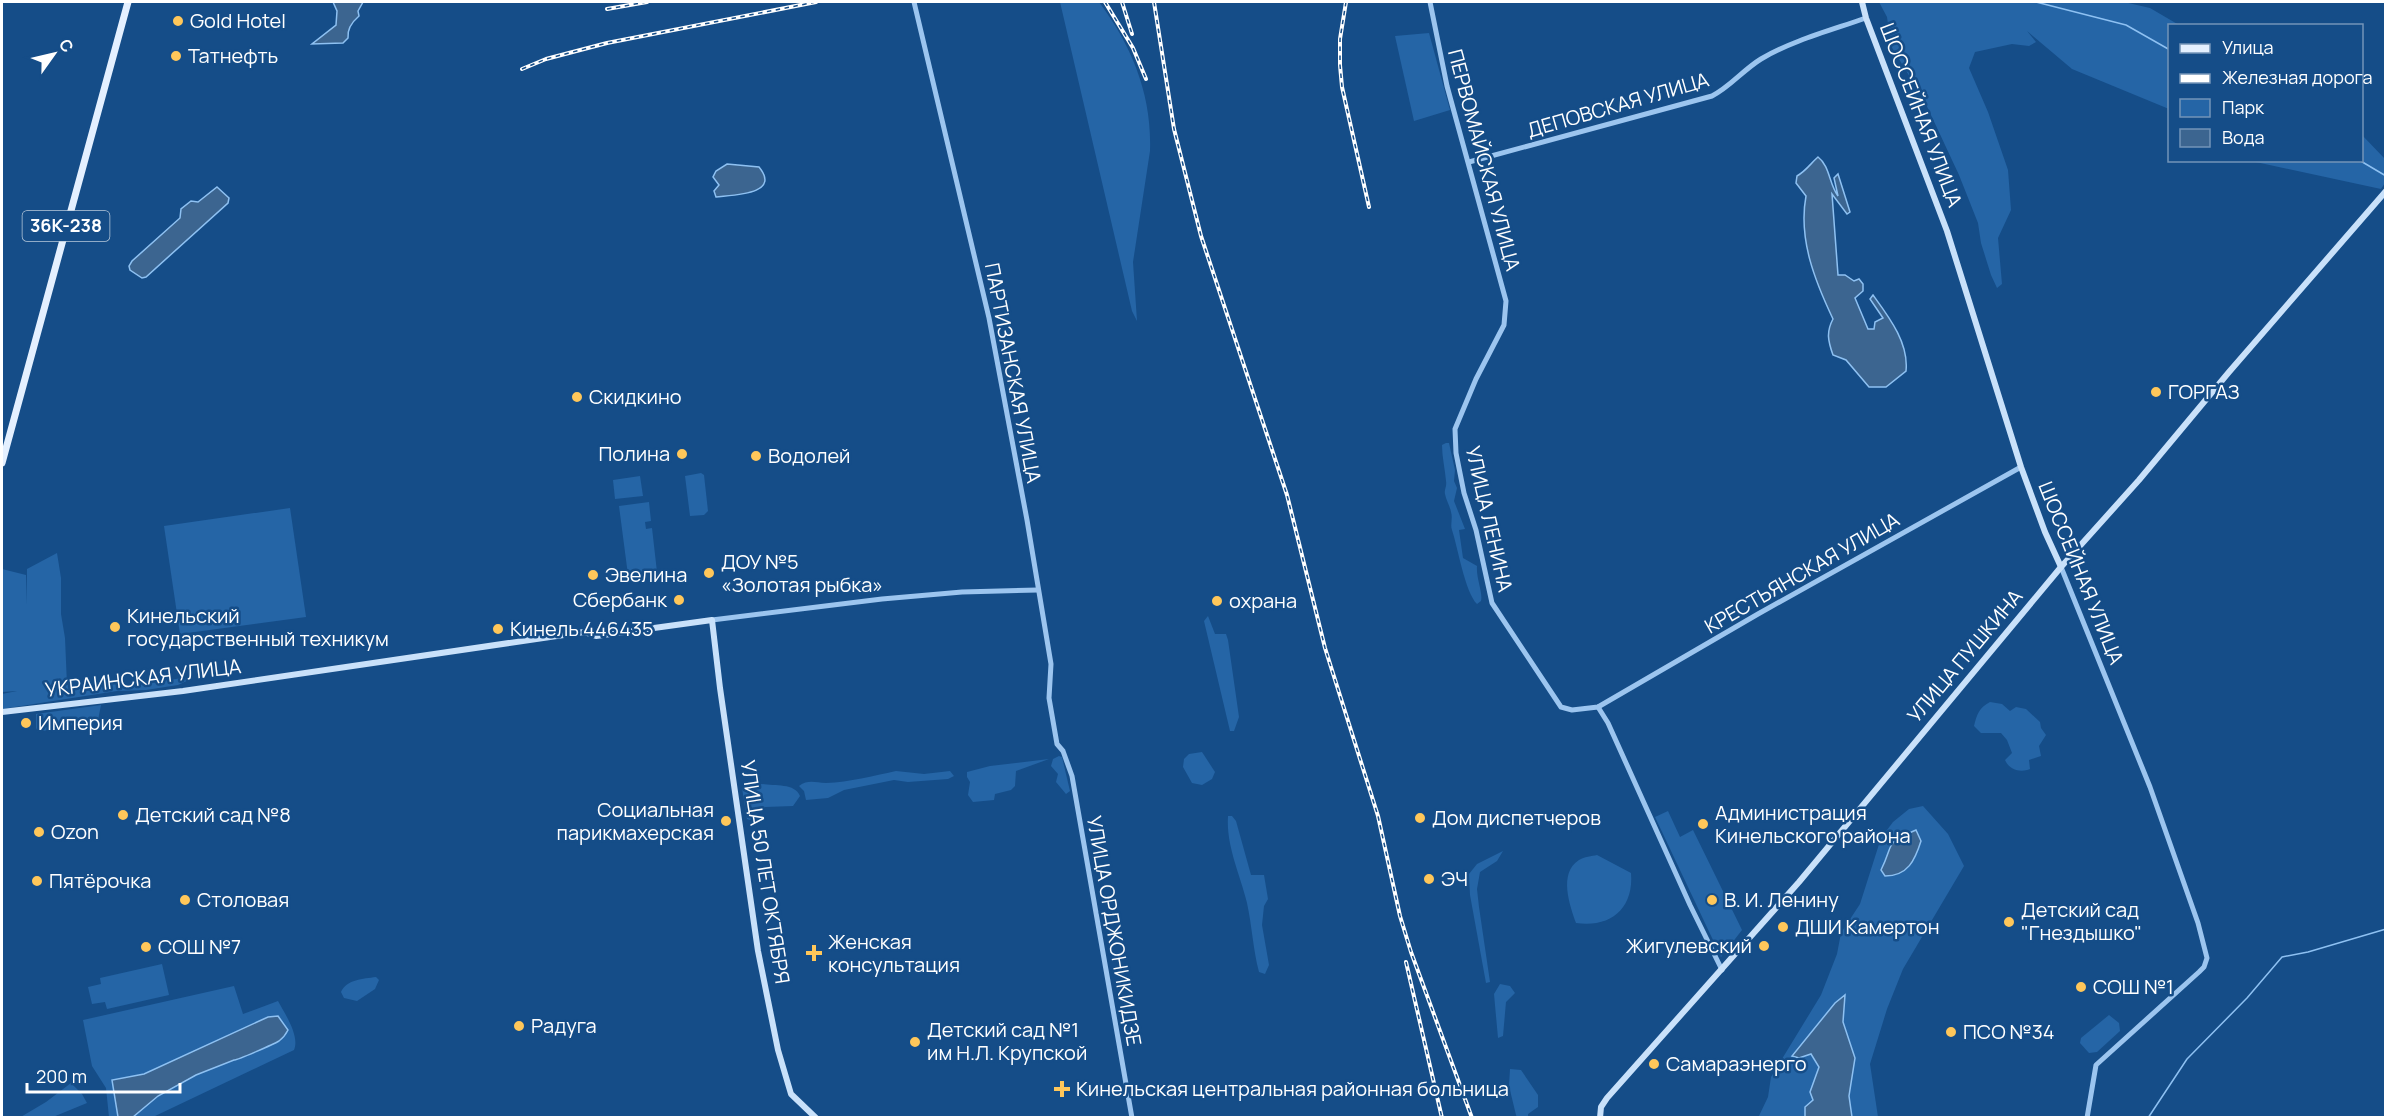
<svg xmlns="http://www.w3.org/2000/svg" width="2387" height="1119" font-family="Manrope,sans-serif">
<style>
.green{fill:#2565a6}
.water{fill:#3c6590;stroke:#8ec1f2;stroke-width:1.5}
.lines{fill:none;stroke-linecap:round;stroke-linejoin:round}
.stream{stroke:#8ec1f2;stroke-width:1.5}
.tertiary{stroke:#9cc5ef;stroke-width:5}
.secondary{stroke:#c9e1fa;stroke-width:6}
.primary{stroke:#e4f0ff;stroke-width:7}
.rail-casing{stroke:#fff;stroke-width:4}
.rail{stroke:#154d88;stroke-width:1.5;stroke-dasharray:4.5;stroke-linecap:butt}
.poi-dot{fill:#ffc75a;stroke:#154d88;stroke-width:2}
.labels{text-anchor:middle;stroke-width:5;stroke-linejoin:round;paint-order:stroke}
.shield{fill:#154d88;stroke:#b9cadb;stroke-width:1.5}
.shield-label{font-size:18px;font-weight:bold;fill:#fff}
.poi-label{font-size:20px;fill:#fff;stroke:#154d88;text-anchor:start}
.street-label{font-size:20px;fill:#fff;stroke:#154d88}
</style>
<rect width="100%" height="100%" fill="#154d88"/>
<g class="green">
<path d="M1060 2H1099C1132 46 1152 95 1150 151L1133 262 1137 321 1132 311Z"/>
<polygon points="1879,2 2124,2 2150,8 2179,25 2170,26 2169,109 2072,69 2027,31 2036,42 2029,46 2012,44 1975,52 1969,68 1988,112 2008,170 2011,210 1998,238 2002,284 1997,288 1991,275 1981,243 1978,223 1959,175 1924,100 1891,46 1887,17"/>
<polygon points="1429,33 1450,110 1414,121 1395,36"/>
<polygon points="2362,135 2385,159 2385,183 2381,189 2251,161 2362,160"/>
<path d="M1446 443H1449L1455 470 1454 481 1457 488 1454 501 1465 529 1459 530 1463 558 1477 566C1476 579 1483 592 1481 601L1477 604C1465 592 1458 548 1452 530 1450 525 1453 518 1451 512 1450 506 1446 500 1445 494 1444 489 1447 487 1446 481 1445 469 1442 457 1442 445Z"/>
<polygon points="701,473 704,475 708,511 704,515 690,516 685,476"/>
<polygon points="640,476 643,496 615,499 613,480"/>
<polygon points="649,502 651,521 645,522 646,529 652,528 657,572 628,575 619,506"/>
<polygon points="290,508 306,617 180,634 164,526"/>
<polygon points="57,553 61,578 61,614 65,638 67,685 120,678 129,686 189,677 191,679 178,685 146,690 117,691 2,709 2,694 17,691 2,692 2,569 26,575 27,605 27,569"/>
<polygon points="1208,616 1215,634 1226,634 1228,640 1239,717 1234,731 1230,731 1204,621"/>
<path d="M1990 702 2002 704 2010 711 2016 707 2026 709 2040 722 2041 728 2046 735 2039 746 2041 756 2029 760 2030 769C2021 773 2009 770 2005 760L2012 753 2007 740 2001 733H1981L1974 726C1977 714 1979 708 1990 702Z"/>
<polygon points="101,705 98,720 38,732 36,728 36,714"/>
<polygon points="1202,752 1215,772 1212,779 1202,785 1192,783 1183,767 1184,759 1189,754"/>
<polygon points="1059,756 1062,757 1070,791 1066,794 1056,782 1058,774 1051,766 1053,759"/>
<polygon points="1049,759 1016,771 1015,786 1011,790 995,794 994,800 973,802 968,795 970,782 967,777 967,772 990,766"/>
<path d="M896 771 924 774 950 771 954 776 948 779 908 782 894 780 844 790 828 798 806 800 804 791 799 786C809 779 815 783 826 783 850 782 873 776 896 771Z"/>
<path d="M762 784C775 786 795 783 800 796L793 806 765 807 750 820 747 819 742 788Z"/>
<polygon points="1923,806 1948,834 1964,866 1903,969 1887,1009 1870,1064 1878,1117 1758,1118 1768,1097 1771,1077 1821,995 1837,954 1841,933 1860,904 1881,838 1893,822 1909,809"/>
<polygon points="1668,811 1680,837 1693,830 1742,930 1721,957 1655,817"/>
<path d="M1228 816H1232L1236 821 1251 875H1264L1268 899 1264 906 1262 925 1269 965 1265 974 1259 972C1253 949 1252 926 1247 903 1240 874 1226 846 1228 816Z"/>
<polygon points="1503,851 1497,861 1480,872 1477,889 1479,907 1490,982 1486,983 1470,895 1469,874 1477,864"/>
<path d="M1597 855 1631 873C1634 909 1610 928 1576 923 1570 906 1558 873 1579 860 1584 857 1592 856 1597 855Z"/>
<polygon points="162,964 169,995 107,1009 105,1002 92,1004 88,987 101,984 100,978"/>
<path d="M376 977 379 980 375 989 357 1001 344 998 341 992C347 979 363 979 376 977Z"/>
<polygon points="1500,984 1510,986 1515,993 1506,1002 1503,1036 1498,1038 1494,994"/>
<path d="M234 986 243 1014 278 1001C285 1014 300 1036 294 1050L153 1117H109L106 1088 92 1066 83 1020Z"/>
<polygon points="2109,1015 2119,1023 2120,1031 2097,1052 2089,1053 2080,1043 2081,1038"/>
<polygon points="1510,1069 1521,1070 1538,1095 1538,1107 1528,1114 1528,1117 1517,1117 1516,1115 1509,1086"/>
<polygon points="71,1083 82,1094 87,1103 53,1117 19,1118 46,1102"/>
</g>
<g class="water">
<path d="M333 2H363L358 11 359 16C352 22 347 29 348 38L343 43 312 44 336 25 337 11Z"/>
<path d="M1818 157C1830 166 1829 184 1838 196L1834 178 1838 174 1850 212 1847 214 1832 194 1838 275H1845L1854 281 1859 279 1863 284V291L1855 298 1868 329H1874L1875 322 1883 318 1870 299 1873 295C1889 317 1909 343 1906 371L1886 387H1869L1846 360 1833 355C1828 341 1826 332 1833 319 1815 281 1798 239 1806 196L1796 183 1797 176C1807 170 1810 164 1818 157Z"/>
<path d="M727 164 759 167C782 195 732 195 716 197L714 191 719 185 713 177 716 171Z"/>
<polygon points="217,187 229,198 228,203 146,277 142,278 130,270 129,266 132,261 180,218 181,209 191,201 198,202"/>
<path d="M1916 830 1921 841C1915 860 1908 876 1885 876L1881 870C1895 842 1883 844 1916 830Z"/>
<polygon points="1845,995 1843,1022 1855,1058 1849,1096 1852,1117 1805,1117 1805,1107 1813,1100 1810,1092 1819,1067 1811,1054 1799,1058 1792,1056 1835,1003"/>
<path d="M278 1016 288 1030C286 1034 283 1038 279 1041 274 1044 238 1060 234 1060L196 1075 158 1096 133 1117H118L112 1080 144 1074 268 1017Z"/>
</g>
<g class="lines">
<g class="stream">
<polyline points="2036,2 2126,25 2170,50"/>
<polyline points="2359,160 2386,176"/>
<polyline points="2148,1118 2187,1059 2247,998 2282,957 2308,952 2386,929"/>
</g>
<g class="tertiary">
<polyline points="914,2 989,318 1027,520 1051,664 1049,698 1057,744 1063,751 1072,776 1132,1118"/>
<polyline points="1430,2 1447,86 1506,301 1504,325 1476,379 1455,429 1456,453 1464,493 1476,530 1492,603 1561,707 1572,710 1598,707 1758,614 2021,467"/>
<path d="M1469 162 1712 96C1730 87 1743 70 1761 59 1791 41 1832 30 1866 18"/>
<polyline points="2061,567 2150,787 2198,923 2207,958 2204,967 2199,972 2096,1065 2087,1118"/>
<polyline points="712,620 882,599 962,592 1038,590"/>
<polyline points="1598,707 1608,723 1690,905 1722,970"/>
</g>
<g class="secondary">
<polyline points="1862,2 1866,18 1947,231 2021,467 2045,532 2061,567"/>
<polyline points="2,712 183,691 584,632 596,636 712,620 720,688 758,951 778,1050 791,1094 816,1118"/>
<polyline points="1600,1118 1601,1107 1607,1098 1799,882 2061,567 2139,480 2229,372 2386,191"/>
</g>
<polyline class="primary" points="2,463 128,2"/>
<g class="rail-casing">
<g id="rail">
<polyline points="1105,2 1133,48 1146,79"/>
<polyline points="1122,2 1132,34"/>
<polyline points="1154,2 1174,129 1201,236 1287,495 1325,648 1378,816 1400,916 1411,952 1472,1118"/>
<polyline points="1346,2 1340,39 1340,65 1342,87 1369,207"/>
<polyline points="607,9 647,2"/>
<polyline points="522,69 546,59 607,43 816,2"/>
<polyline points="1406,962 1442,1118"/>
</g>
</g>
<use href="#rail" class="rail"/>
</g>
<g class="poi-dot">
<circle cx="178" cy="21" r="6"/>
<circle cx="176" cy="56" r="6"/>
<circle cx="2156" cy="392" r="6"/>
<circle cx="577" cy="397" r="6"/>
<circle cx="682" cy="454" r="6"/>
<circle cx="756" cy="456" r="6"/>
<circle cx="709" cy="573" r="6"/>
<circle cx="593" cy="575" r="6"/>
<circle cx="679" cy="600" r="6"/>
<circle cx="1217" cy="601" r="6"/>
<circle cx="115" cy="627" r="6"/>
<circle cx="498" cy="629" r="6"/>
<circle cx="26" cy="723" r="6"/>
<circle cx="123" cy="815" r="6"/>
<circle cx="1420" cy="818" r="6"/>
<circle cx="726" cy="821" r="6"/>
<circle cx="1703" cy="824" r="6"/>
<circle cx="39" cy="832" r="6"/>
<circle cx="1429" cy="879" r="6"/>
<circle cx="37" cy="881" r="6"/>
<circle cx="185" cy="900" r="6"/>
<circle cx="1712" cy="900" r="6"/>
<circle cx="2009" cy="922" r="6"/>
<circle cx="1783" cy="927" r="6"/>
<circle cx="1764" cy="946" r="6"/>
<circle cx="146" cy="947" r="6"/>
<path d="M811 944h6v6h6v6h-6v6h-6v-6h-6v-6h6z"/>
<circle cx="2081" cy="987" r="6"/>
<circle cx="519" cy="1026" r="6"/>
<circle cx="1951" cy="1032" r="6"/>
<circle cx="915" cy="1042" r="6"/>
<circle cx="1654" cy="1064" r="6"/>
<path d="M1059 1080h6v6h6v6h-6v6h-6v-6h-6v-6h6z"/>
</g>
<g class="labels">
<rect class="shield" x="22.5" y="211" width="87" height="30" rx="4.5"/>
<g class="shield-label">
<text x="66" y="232">36К-238</text>
</g>
<g class="poi-label">
<text x="190" y="28">Gold Hotel</text>
<text x="188" y="63">Татнефть</text>
<text x="2168" y="399">ГОРГАЗ</text>
<text x="589" y="404">Скидкино</text>
<text x="670" y="461" text-anchor="end">Полина</text>
<text x="768" y="463">Водолей</text>
<text x="721" y="569">ДОУ №5<tspan x="721" dy="23">«Золотая рыбка»</tspan></text>
<text x="605" y="582">Эвелина</text>
<text x="667" y="607" text-anchor="end">Сбербанк</text>
<text x="1229" y="608">охрана</text>
<text x="127" y="623">Кинельский<tspan x="127" dy="23">государственный техникум</tspan></text>
<text x="510" y="636">Кинель 446435</text>
<text x="38" y="730">Империя</text>
<text x="714" y="817" text-anchor="end">Социальная<tspan x="714" dy="23">парикмахерская</tspan></text>
<text x="1715" y="820">Администрация<tspan x="1715" dy="23">Кинельского района</tspan></text>
<text x="135" y="822">Детский сад №8</text>
<text x="1432" y="825">Дом диспетчеров</text>
<text x="51" y="839">Ozon</text>
<text x="1441" y="886">ЭЧ</text>
<text x="49" y="888">Пятёрочка</text>
<text x="197" y="907">Столовая</text>
<text x="1724" y="907">В. И. Ленину</text>
<text x="2021" y="917">Детский сад<tspan x="2021" dy="23">"Гнездышко"</tspan></text>
<text x="1795" y="934">ДШИ Камертон</text>
<text x="828" y="949">Женская<tspan x="828" dy="23">консультация</tspan></text>
<text x="1752" y="953" text-anchor="end">Жигулевский</text>
<text x="158" y="954">СОШ №7</text>
<text x="2093" y="994">СОШ №1</text>
<text x="531" y="1033">Радуга</text>
<text x="927" y="1037">Детский сад №1<tspan x="927" dy="23">им Н.Л. Крупской</tspan></text>
<text x="1963" y="1039">ПСО №34</text>
<text x="1666" y="1071">Самараэнерго</text>
<text x="1076" y="1096">Кинельская центральная районная больница</text>
</g>
<g class="street-label">
<text transform="translate(1618 105) rotate(-16)" y="7">ДЕПОВСКАЯ УЛИЦА</text>
<text transform="translate(1921 115) rotate(69)" y="7">ШОССЕЙНАЯ УЛИЦА</text>
<text transform="translate(1484 160) rotate(75)" y="7">ПЕРВОМАЙСКАЯ УЛИЦА</text>
<text transform="translate(1013 373) rotate(79)" y="7">ПАРТИЗАНСКАЯ УЛИЦА</text>
<text transform="translate(1489 519) rotate(77)" y="7">УЛИЦА ЛЕНИНА</text>
<text transform="translate(1802 573) rotate(-30)" y="7">КРЕСТЬЯНСКАЯ УЛИЦА</text>
<text transform="translate(2081 573) rotate(68)" y="7">ШОССЕЙНАЯ УЛИЦА</text>
<text transform="translate(1965 656) rotate(-50)" y="7">УЛИЦА ПУШКИНА</text>
<text transform="translate(143 678) rotate(-7)" y="7">УКРАИНСКАЯ УЛИЦА</text>
<text transform="translate(765 872) rotate(81)" y="7">УЛИЦА 50 ЛЕТ ОКТЯБРЯ</text>
<text transform="translate(1114 931) rotate(80)" y="7">УЛИЦА ОРДЖОНИКИДЗЕ</text>
</g>
</g>
<rect width="2387" height="1119" fill="none" stroke="#ffffff" stroke-width="6"/>
<rect x="2168" y="24" width="195" height="138" fill="#154d88" stroke="#7394b8" stroke-width="1.5"/>
<rect x="2180" y="44" width="30" height="9" fill="#e4f0ff" stroke="#7394b8" stroke-width="1.5"/>
<text x="2222" y="54" font-size="18" fill="#ffffff">Улица</text>
<rect x="2180" y="74" width="30" height="9" fill="#ffffff" stroke="#7394b8" stroke-width="1.5"/>
<text x="2222" y="84" font-size="18" fill="#ffffff">Железная дорога</text>
<rect x="2180" y="99" width="30" height="18" fill="#2565a6" stroke="#7394b8" stroke-width="1.5"/>
<text x="2222" y="114" font-size="18" fill="#ffffff">Парк</text>
<rect x="2180" y="129" width="30" height="18" fill="#3c6590" stroke="#7394b8" stroke-width="1.5"/>
<text x="2222" y="144" font-size="18" fill="#ffffff">Вода</text>
<g transform="translate(54 54) rotate(56)" stroke="#154d88" stroke-width="4.5" paint-order="stroke">
<path d="M0-4.5L10 22L0 15L-10 22Z" fill="#ffffff"/>
<text y="-9" font-size="16" font-weight="bold" text-anchor="middle" fill="#ffffff">С</text>
</g>
<path d="M27 1083v9h153v-9" fill="none" stroke="#ffffff" stroke-width="3"/>
<text x="36" y="1083" font-size="18" fill="#ffffff" stroke="#154d88" stroke-width="4.5" paint-order="stroke">200 m</text>
</svg>
